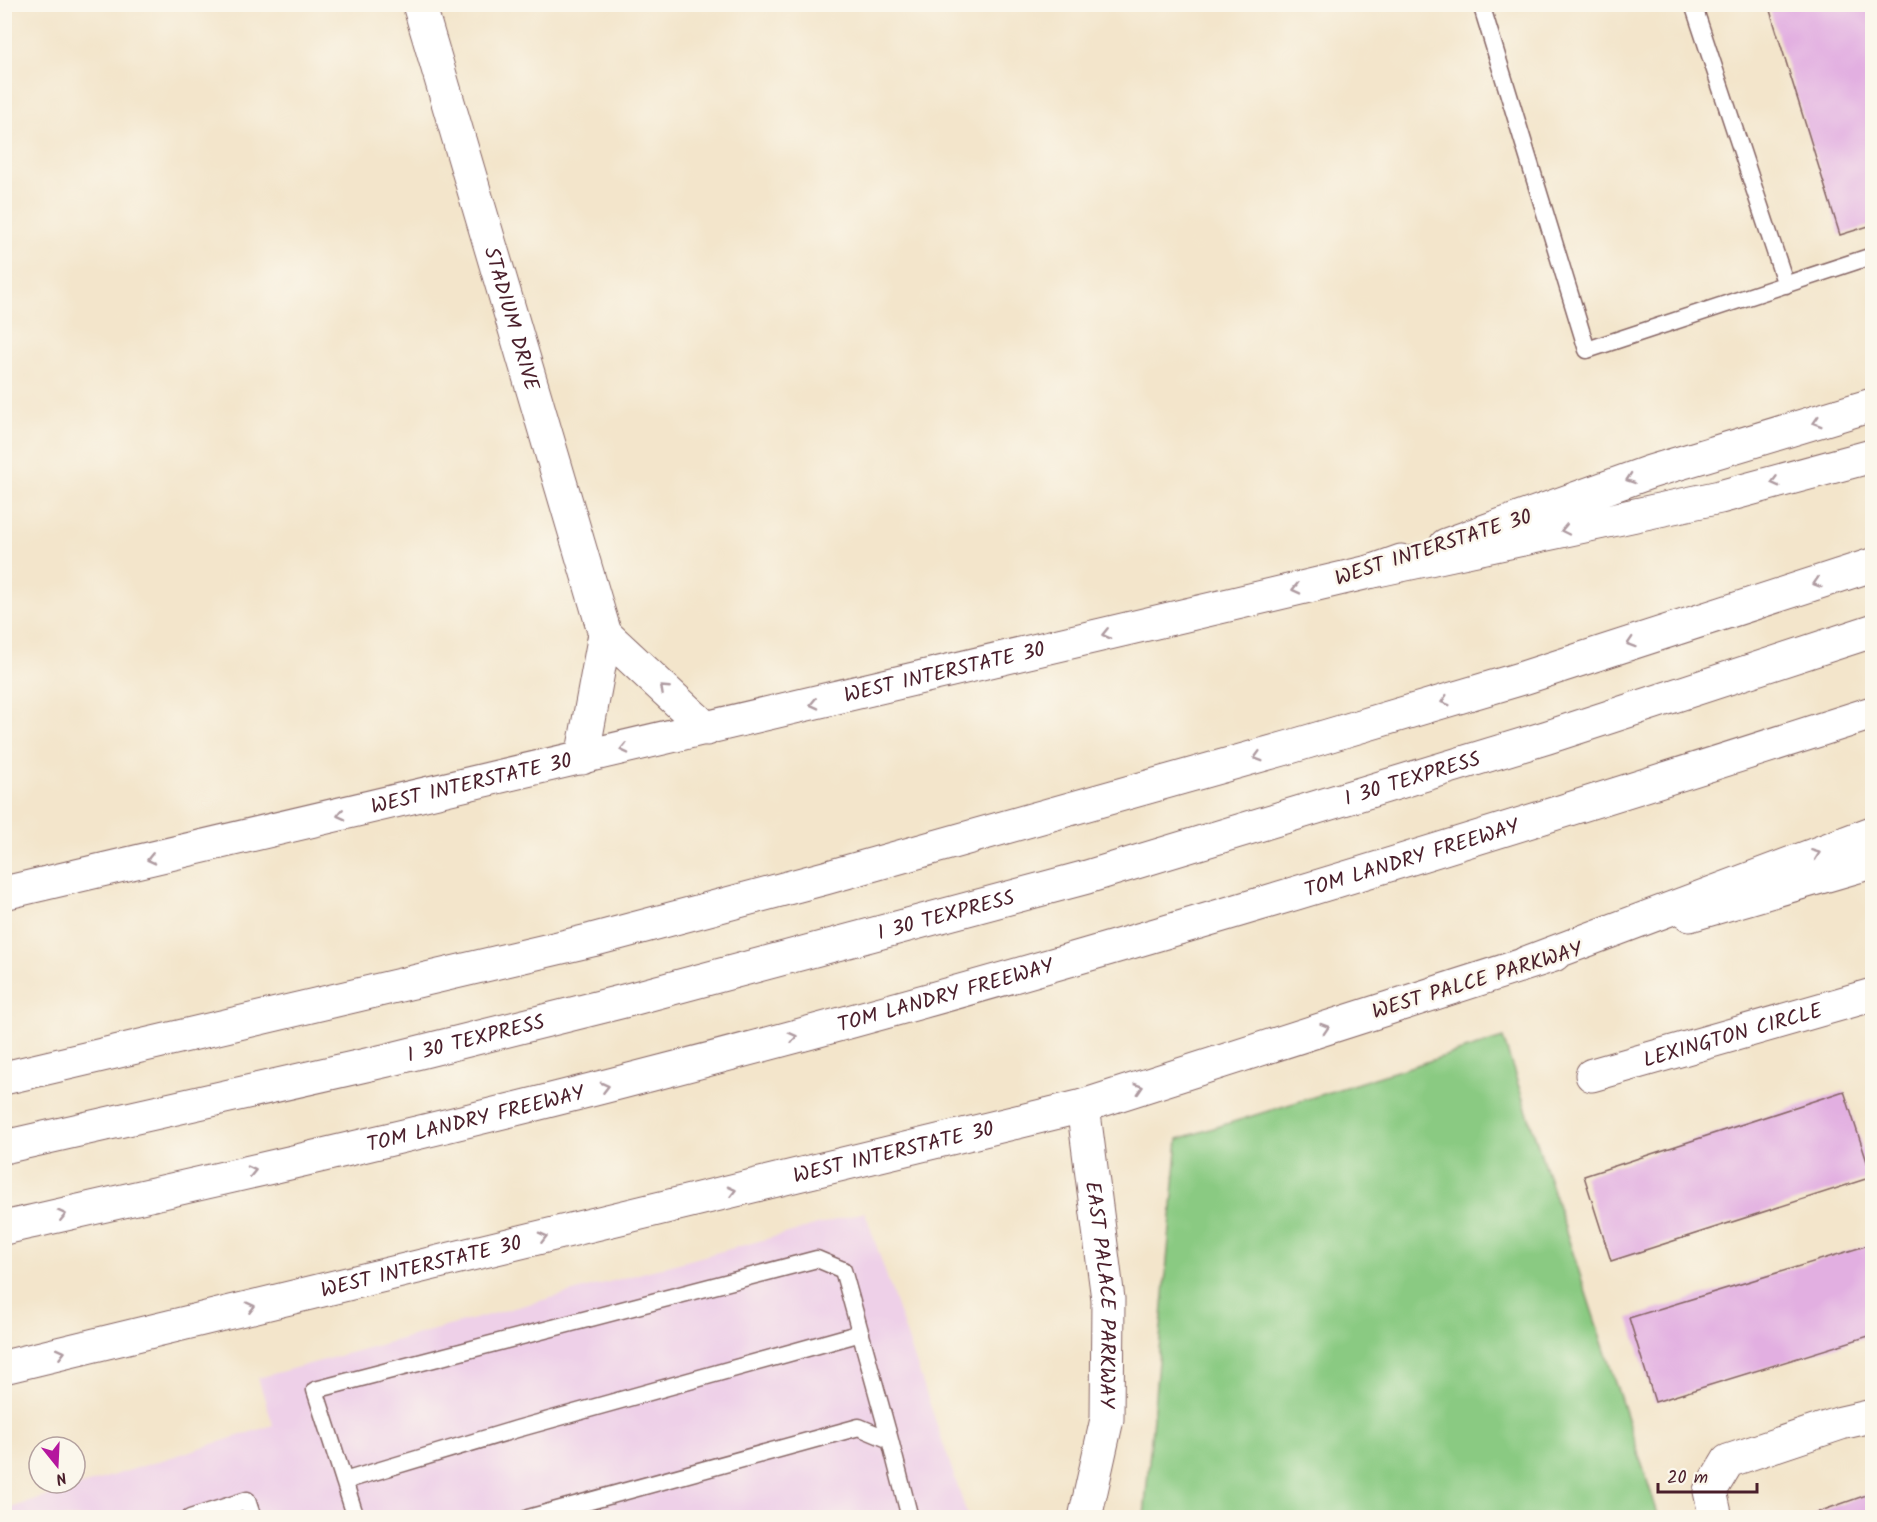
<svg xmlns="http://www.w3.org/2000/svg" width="1877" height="1522" viewBox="0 0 1877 1522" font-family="Kalam,sans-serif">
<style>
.built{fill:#eed0e8}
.green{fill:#8aca82;stroke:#6a7456;stroke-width:1.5}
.building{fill:#e2afe1}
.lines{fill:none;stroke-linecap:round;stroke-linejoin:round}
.lane-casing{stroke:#856463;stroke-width:19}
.street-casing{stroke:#856463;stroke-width:35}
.secondary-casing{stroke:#856463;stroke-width:35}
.highway-casing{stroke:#856463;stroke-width:35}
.lane{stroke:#fff;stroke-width:16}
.street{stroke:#fff;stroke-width:33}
.secondary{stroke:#fff;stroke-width:33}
.highway{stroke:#fff;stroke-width:33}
.oneway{stroke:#ae9aa0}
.labels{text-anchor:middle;stroke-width:5;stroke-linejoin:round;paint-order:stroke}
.street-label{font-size:21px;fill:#4a1f2b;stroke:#fbf7ec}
</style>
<rect width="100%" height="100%" fill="#fbf7ec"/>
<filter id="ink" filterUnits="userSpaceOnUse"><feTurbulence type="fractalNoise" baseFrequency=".0167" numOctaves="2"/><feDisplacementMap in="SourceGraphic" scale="12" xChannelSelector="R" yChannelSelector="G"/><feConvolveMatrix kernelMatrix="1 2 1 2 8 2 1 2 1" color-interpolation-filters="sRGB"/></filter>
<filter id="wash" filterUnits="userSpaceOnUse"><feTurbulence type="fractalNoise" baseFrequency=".008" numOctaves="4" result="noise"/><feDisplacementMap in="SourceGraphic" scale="24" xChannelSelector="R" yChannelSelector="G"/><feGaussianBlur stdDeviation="1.35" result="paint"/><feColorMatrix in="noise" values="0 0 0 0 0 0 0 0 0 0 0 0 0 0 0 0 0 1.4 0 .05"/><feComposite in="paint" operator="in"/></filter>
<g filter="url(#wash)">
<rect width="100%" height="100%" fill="#f3e5cb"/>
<path class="built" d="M865,1212l103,305 -963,1 -1,-8 269,-85 -15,-47z"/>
<path class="green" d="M1503,1038l156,479h-515l34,-378z"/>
<g id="blocks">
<path class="building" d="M1768,4h104v221l-32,10z
M1844,1091l28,86 -261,84 -27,-85z
M1872,1244v91l-217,67 -26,-84z
M1872,1493v25h-56l-1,-5z"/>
</g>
</g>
<g filter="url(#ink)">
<use href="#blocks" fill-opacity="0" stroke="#856463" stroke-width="1.5"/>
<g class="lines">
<g class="lane-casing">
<path id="lane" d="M1481,4l106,346 285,-94
M1693,4l93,281
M344,1481l173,-52 344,-96
M190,1518l57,-18 6,18
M356,1518l-41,-128 502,-131 26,11 47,170
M528,1518l331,-91 31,13 20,78"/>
</g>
<g class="street-casing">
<g id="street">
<path id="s1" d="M419,4l186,630"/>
<path d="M582,758l23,-124 102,95"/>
<path id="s2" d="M1592,1075l280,-80"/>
<path id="s3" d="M1083,1106l25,193 -1,120 -22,99"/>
<path d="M1716,1518l-6,-27 18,-30 113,-38 31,-7"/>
</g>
</g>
<g class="secondary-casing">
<g id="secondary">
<path d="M1446,545l204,-73 222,-67"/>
<path id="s4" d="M4,893l1369,-322 28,-10"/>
<path d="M1690,915l182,-53"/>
<path id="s5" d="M4,1367l1079,-261 471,-151"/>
</g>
</g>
<g class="highway-casing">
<g id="highway">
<path d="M1373,571l347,-74 152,-41"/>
<path d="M1526,963l346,-130"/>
<path d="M4,1078l588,-138 233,-62 465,-131 233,-69 349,-113"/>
<path id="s6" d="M4,1147l384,-87 236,-59 463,-124 461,-140 324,-106"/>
<path id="s7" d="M4,1228c216,-49 431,-97 645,-153 412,-106 818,-232 1223,-362"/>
</g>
</g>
<use href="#lane" class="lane"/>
<use href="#street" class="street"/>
<use href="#secondary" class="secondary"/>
<use href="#highway" class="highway"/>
</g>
<defs><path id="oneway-chevron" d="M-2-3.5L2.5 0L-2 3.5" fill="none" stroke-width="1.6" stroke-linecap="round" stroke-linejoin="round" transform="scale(1.5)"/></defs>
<g class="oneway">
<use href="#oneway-chevron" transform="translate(1817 422) rotate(163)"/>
<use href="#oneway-chevron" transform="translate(1630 479) rotate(161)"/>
<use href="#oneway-chevron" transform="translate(1775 482) rotate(165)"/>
<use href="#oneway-chevron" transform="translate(1565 530) rotate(168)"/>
<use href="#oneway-chevron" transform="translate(1817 583) rotate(162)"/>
<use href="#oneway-chevron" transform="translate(1296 589) rotate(167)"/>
<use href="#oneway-chevron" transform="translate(1106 634) rotate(167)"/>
<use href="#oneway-chevron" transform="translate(1631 643) rotate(162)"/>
<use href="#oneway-chevron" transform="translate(664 689) rotate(-137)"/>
<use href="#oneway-chevron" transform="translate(1445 701) rotate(163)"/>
<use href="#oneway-chevron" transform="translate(814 704) rotate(167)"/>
<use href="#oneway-chevron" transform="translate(624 749) rotate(167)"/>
<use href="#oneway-chevron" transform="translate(1258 757) rotate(164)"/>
<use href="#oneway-chevron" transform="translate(341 815) rotate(167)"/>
<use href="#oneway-chevron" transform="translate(1816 854) rotate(-21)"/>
<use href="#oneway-chevron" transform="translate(151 859) rotate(167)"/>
<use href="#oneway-chevron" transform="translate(1325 1028) rotate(-18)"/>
<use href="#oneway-chevron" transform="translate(793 1037) rotate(-15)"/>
<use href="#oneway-chevron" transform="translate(605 1087) rotate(-14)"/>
<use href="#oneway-chevron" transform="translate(1139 1088) rotate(-18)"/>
<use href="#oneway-chevron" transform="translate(252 1171) rotate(-13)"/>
<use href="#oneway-chevron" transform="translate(732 1191) rotate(-14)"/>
<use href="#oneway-chevron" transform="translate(62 1215) rotate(-13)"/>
<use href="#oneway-chevron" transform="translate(543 1237) rotate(-14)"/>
<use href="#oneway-chevron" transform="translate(251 1307) rotate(-14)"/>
<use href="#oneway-chevron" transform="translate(61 1353) rotate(-14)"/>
</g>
</g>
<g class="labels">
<g class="street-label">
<text dy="7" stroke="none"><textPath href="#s1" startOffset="328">STADIUM DRIVE</textPath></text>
<text transform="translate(1433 547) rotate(-18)" y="7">WEST INTERSTATE 30</text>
<text dy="7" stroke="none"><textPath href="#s4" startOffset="966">WEST INTERSTATE 30</textPath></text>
<text dy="7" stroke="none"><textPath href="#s6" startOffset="1456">I 30 TEXPRESS</textPath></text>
<text dy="7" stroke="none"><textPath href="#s4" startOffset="480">WEST INTERSTATE 30</textPath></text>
<text dy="7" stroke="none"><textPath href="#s7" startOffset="1456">TOM LANDRY FREEWAY</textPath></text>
<text dy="7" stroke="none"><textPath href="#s6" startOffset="970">I 30 TEXPRESS</textPath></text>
<text transform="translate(1477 980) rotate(-17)" y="7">WEST PALCE PARKWAY</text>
<text dy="7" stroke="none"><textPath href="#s7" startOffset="970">TOM LANDRY FREEWAY</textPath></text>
<text dy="7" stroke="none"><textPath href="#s2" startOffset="146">LEXINGTON CIRCLE</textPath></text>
<text dy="7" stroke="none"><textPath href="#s6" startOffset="484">I 30 TEXPRESS</textPath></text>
<text dy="7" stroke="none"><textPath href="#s7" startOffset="484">TOM LANDRY FREEWAY</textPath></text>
<text dy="7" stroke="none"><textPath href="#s5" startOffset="915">WEST INTERSTATE 30</textPath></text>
<text dy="7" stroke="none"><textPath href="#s5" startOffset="429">WEST INTERSTATE 30</textPath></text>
<text dy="7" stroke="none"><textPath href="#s3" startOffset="190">EAST PALACE PARKWAY</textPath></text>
</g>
</g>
<rect width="1877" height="1522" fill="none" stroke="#fbf7ec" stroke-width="24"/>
<g transform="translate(57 1465) rotate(162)"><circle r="28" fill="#fbf7ec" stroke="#b4a19f" stroke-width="1.5"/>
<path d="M0-4.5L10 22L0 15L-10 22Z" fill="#b5179e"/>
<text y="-9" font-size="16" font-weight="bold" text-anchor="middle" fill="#4a1f2b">N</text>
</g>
<path d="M1658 1483v9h99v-9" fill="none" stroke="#4a1f2b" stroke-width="3"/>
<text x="1667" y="1483" font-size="18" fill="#4a1f2b" stroke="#fbf7ec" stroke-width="4.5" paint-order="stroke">20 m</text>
</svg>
